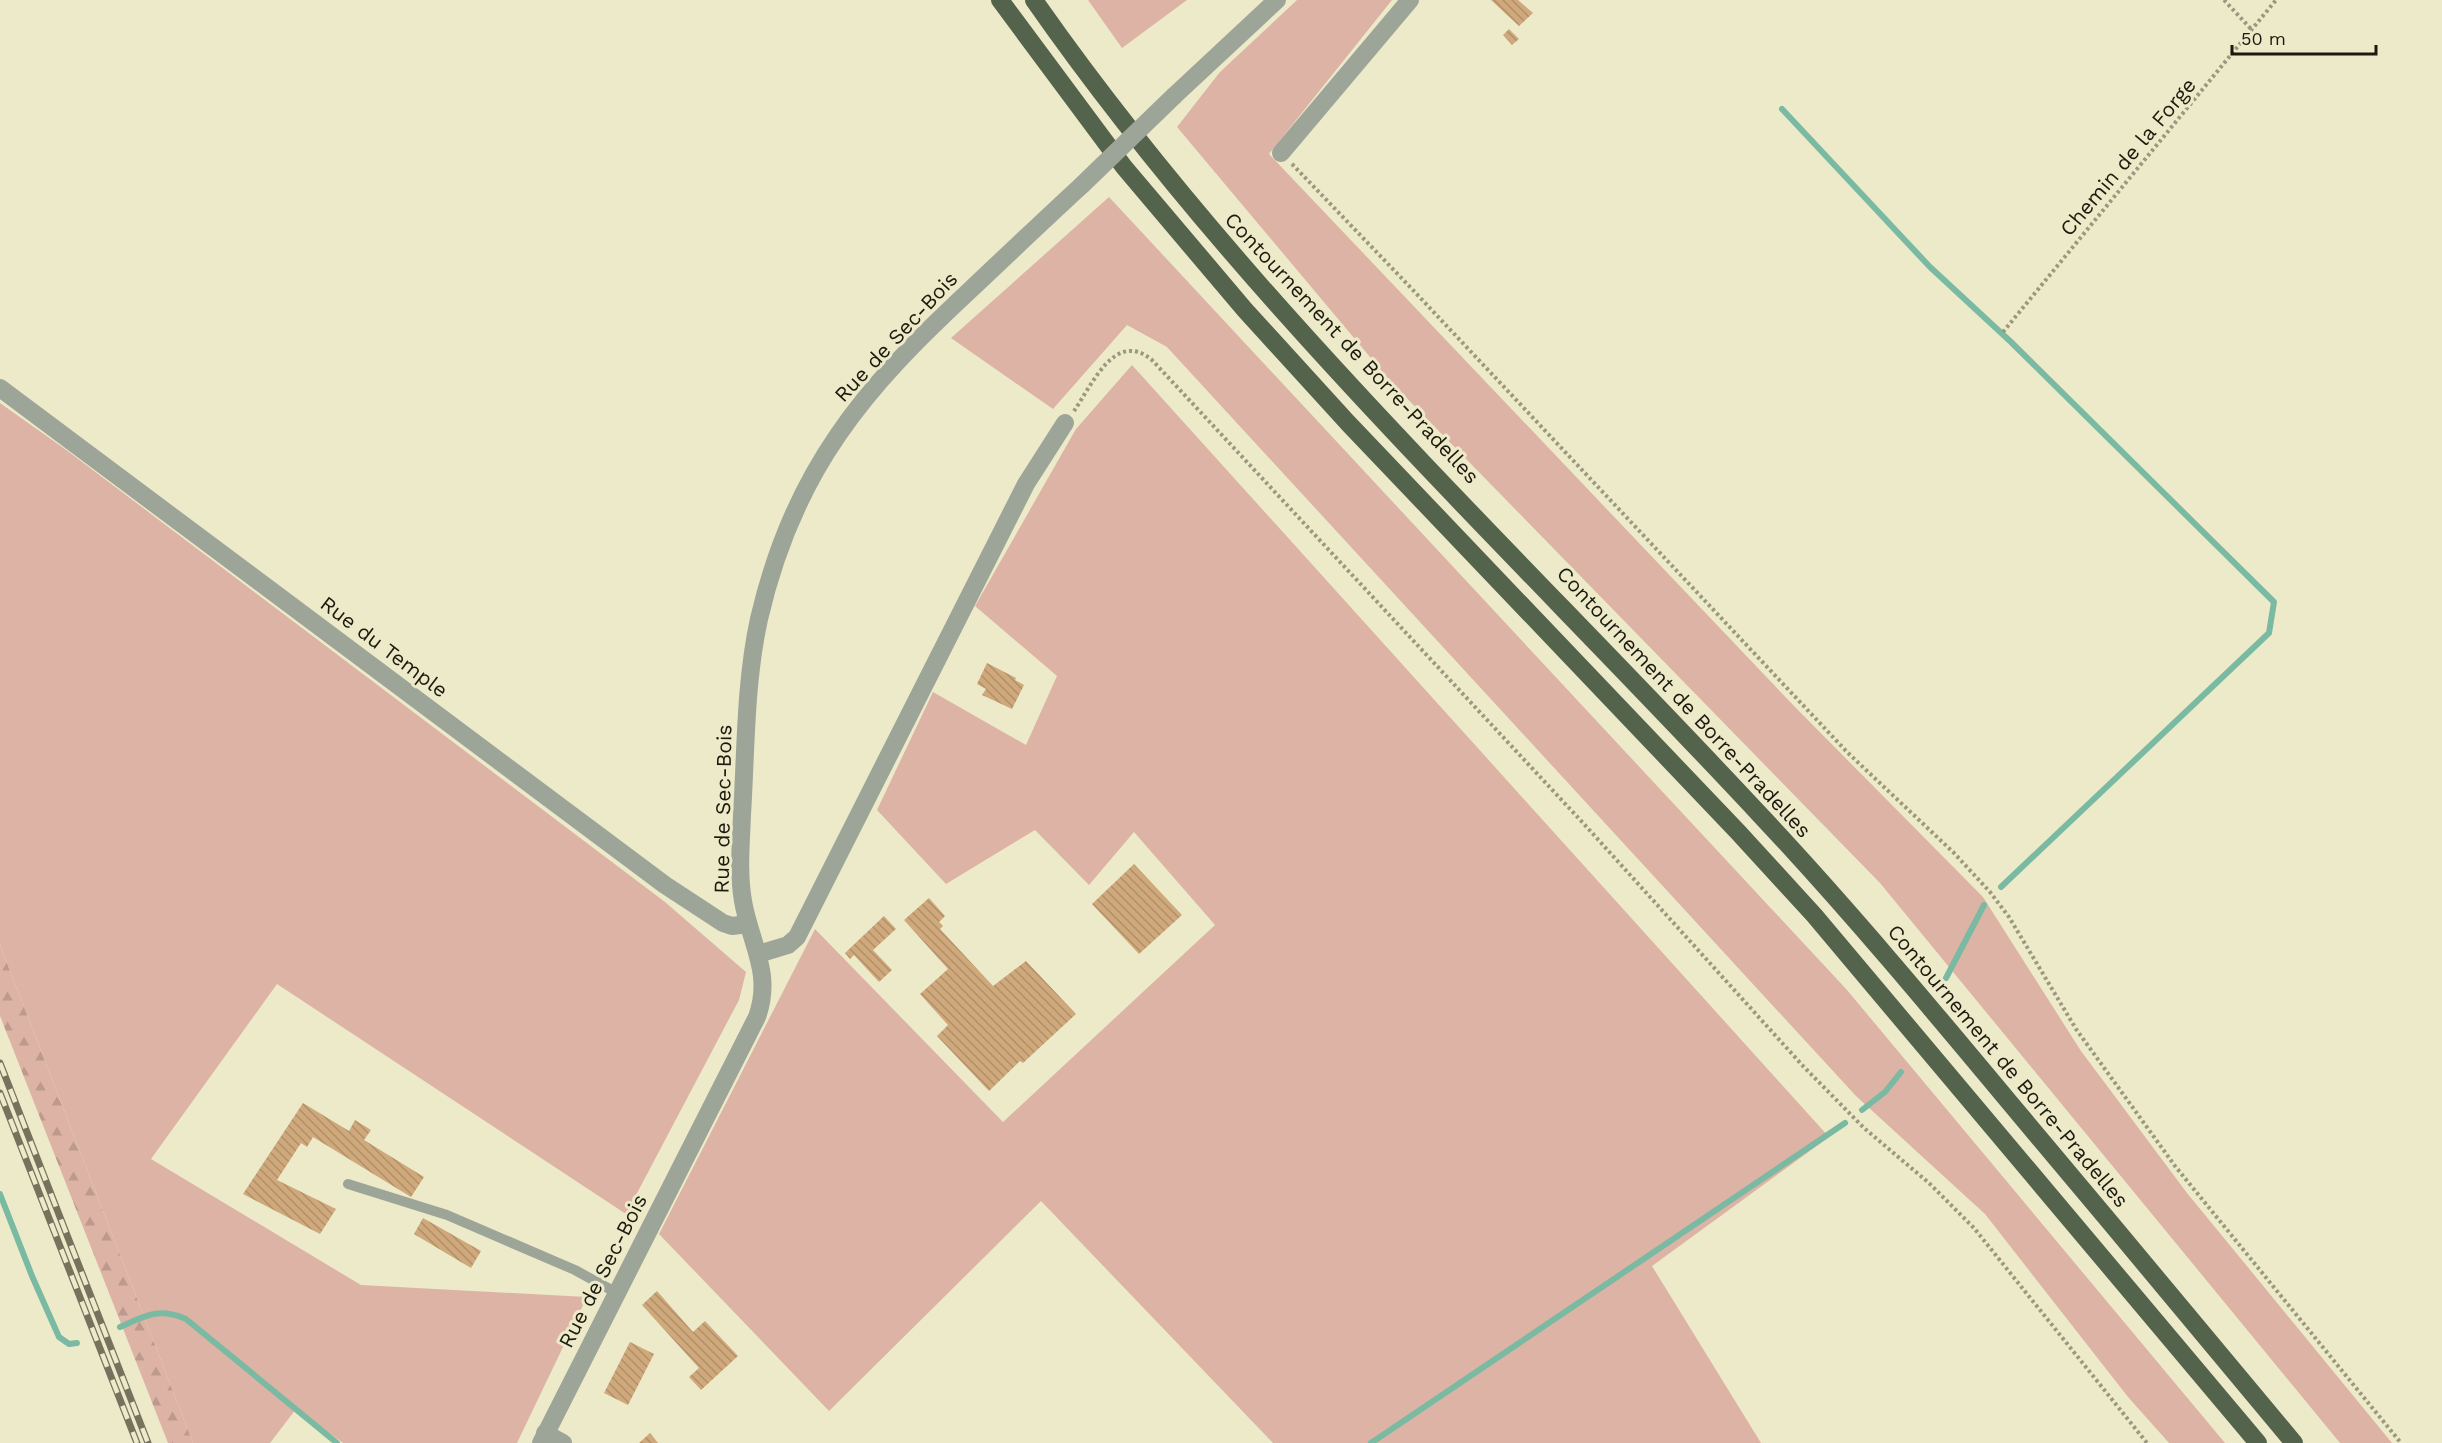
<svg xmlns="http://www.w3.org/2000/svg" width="2442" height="1443" viewBox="0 0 2442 1443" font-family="'Work Sans',sans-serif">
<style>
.grass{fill:#ddb3a6}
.forest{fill:url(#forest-firs)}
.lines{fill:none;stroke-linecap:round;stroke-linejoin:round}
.stream{stroke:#7abaa2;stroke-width:6}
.building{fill:url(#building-back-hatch)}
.path{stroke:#9a987f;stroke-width:4;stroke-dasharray:3 3;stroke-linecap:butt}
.service{stroke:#9da599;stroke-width:10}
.minor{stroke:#9da599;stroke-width:18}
.trunk{stroke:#54634c;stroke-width:18}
.rail-casing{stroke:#75735e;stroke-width:7}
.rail{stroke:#edeac9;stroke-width:4.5;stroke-dasharray:14;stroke-linecap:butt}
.minor-bridge{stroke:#9da599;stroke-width:18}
.labels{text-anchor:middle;stroke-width:6;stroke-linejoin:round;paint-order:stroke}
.street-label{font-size:21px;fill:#1b1a0e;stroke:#edeac9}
</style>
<defs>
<pattern id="forest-firs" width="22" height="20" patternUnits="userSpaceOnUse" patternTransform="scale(1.5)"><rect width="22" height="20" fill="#ddb3a6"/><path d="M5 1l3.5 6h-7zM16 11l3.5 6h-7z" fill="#bd998e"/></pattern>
<pattern id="building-back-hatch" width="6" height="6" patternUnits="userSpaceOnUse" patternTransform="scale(1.5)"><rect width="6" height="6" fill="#cfa87b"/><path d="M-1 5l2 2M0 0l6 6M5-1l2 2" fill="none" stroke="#b19069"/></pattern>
</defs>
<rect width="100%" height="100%" fill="#edeac9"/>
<path class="grass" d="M1088,0h99l-65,48z
M1297,0h95l-123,154 525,552 189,191 98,154 106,142 205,250h-52l-460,-560 -489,-501 -214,-255 43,-55z
M1109,197l738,793 378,453h-56l-41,-46 -143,-183 -129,-118 -689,-749 -40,-22 -74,84 -102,-71z
M1132,365l697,772 -177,129 109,177h-488l-232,-242 -212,210 -170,-177 156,-305 188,193 212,-197 -81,-93 -45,53 -54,-55 -89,54 -69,-74 56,-118 93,53 31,-69 -82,-70 101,-177z
M0,403l65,46 600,453 81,70 -7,28 -113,214 -349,-230 -126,175 210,126 226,12 -70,146h-174l-47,-34 -26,34h-77l-193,-498z"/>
<path class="forest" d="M0,945l193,498h-25l-168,-427z"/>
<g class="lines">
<path class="stream" d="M1782,109l148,158 81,75 263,260 -5,31 -268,254
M1946,978l38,-73
M1862,1110l23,-18 16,-20
M0,1194l32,82 27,61 10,7 8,-1
M120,1327c25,-11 38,-20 66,-8l151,124
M1371,1443l474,-320"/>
</g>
<path class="building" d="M1491,0h27l15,13 -14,13z
M1509,29l10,10 -7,6 -9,-10z
M987,663l29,15 -1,2 9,5 -12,24 -30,-14 4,-6 -9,-5z
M1134,864l48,51 -43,39 -47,-50z
M929,898l16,18 -6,6 4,4 -3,3 53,57 33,-25 50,53 -53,49 -3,-2 -31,30 -52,-55 11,-11 -28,-31 28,-25 -44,-49z
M884,916l12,13 -23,21 19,20 -13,12 -25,-27 -4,4 -5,-6z
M303,1103l46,28 6,-11 16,10 -7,10 60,37 -13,20 -98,-60 -6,10 -6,-4 -24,37 59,29 -16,25 -77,-40z
M423,1218l58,33 -10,17 -57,-34z
M657,1291l36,41 12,-11 33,35 -37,34 -12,-13 10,-9 -57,-63z
M630,1342l24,12 -26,51 -24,-12z
M650,1433l8,10h-19z"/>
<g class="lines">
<path class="path" d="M2224,0l28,30
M1292,164l120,125 435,463 107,101 36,39 19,25 67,112 99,137 226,277
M2003,332l273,-332
M1074,411c18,-26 41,-82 78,-51l432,464 219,242 61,62 65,55 45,45 173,215"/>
<path class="service" d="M348,1184l99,31 128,55 42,23"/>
<path class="minor" d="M1174,96l103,-96
M1281,153l129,-153
M0,388l665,497 58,38 9,3 16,-2
M758,954l30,-9 9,-8 229,-453 39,-61
M545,1433l18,10
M541,1443l216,-426c16,-44 -7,-74 -14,-116 -5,-29 -2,-58 -1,-86 4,-65 3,-132 17,-196 15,-65 41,-129 79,-184 36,-53 82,-98 129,-142 38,-36 76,-72 115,-108"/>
<path class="trunk" d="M1000,0l124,167 121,143 103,113 390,409 76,83 444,528
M1034,0c210,301 481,551 730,819 86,92 166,188 246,284 95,113 190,227 284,340"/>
<g class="rail-casing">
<path id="rail" d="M0,1063l148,380
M0,1093l137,350"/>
</g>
<use href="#rail" class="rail"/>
<path class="minor-bridge" d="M1082,185l92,-89"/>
</g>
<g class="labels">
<g class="street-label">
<text transform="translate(2128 157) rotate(-50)" y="7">Chemin de la Forge</text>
<text transform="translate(896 337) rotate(-47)" y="7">Rue de Sec-Bois</text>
<text transform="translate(1352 348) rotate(47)" y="7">Contournement de Borre-Pradelles</text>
<text transform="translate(384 647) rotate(37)" y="7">Rue du Temple</text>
<text transform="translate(1684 702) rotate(47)" y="7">Contournement de Borre-Pradelles</text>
<text transform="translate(723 809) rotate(-89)" y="7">Rue de Sec-Bois</text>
<text transform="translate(2008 1066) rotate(50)" y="7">Contournement de Borre-Pradelles</text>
<text transform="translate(603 1271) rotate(-63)" y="7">Rue de Sec-Bois</text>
</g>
</g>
<path d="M2232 45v9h144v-9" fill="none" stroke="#1b1a0e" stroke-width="3"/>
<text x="2241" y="45" font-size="18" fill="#1b1a0e" stroke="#edeac9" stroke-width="4.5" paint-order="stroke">50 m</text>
</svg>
